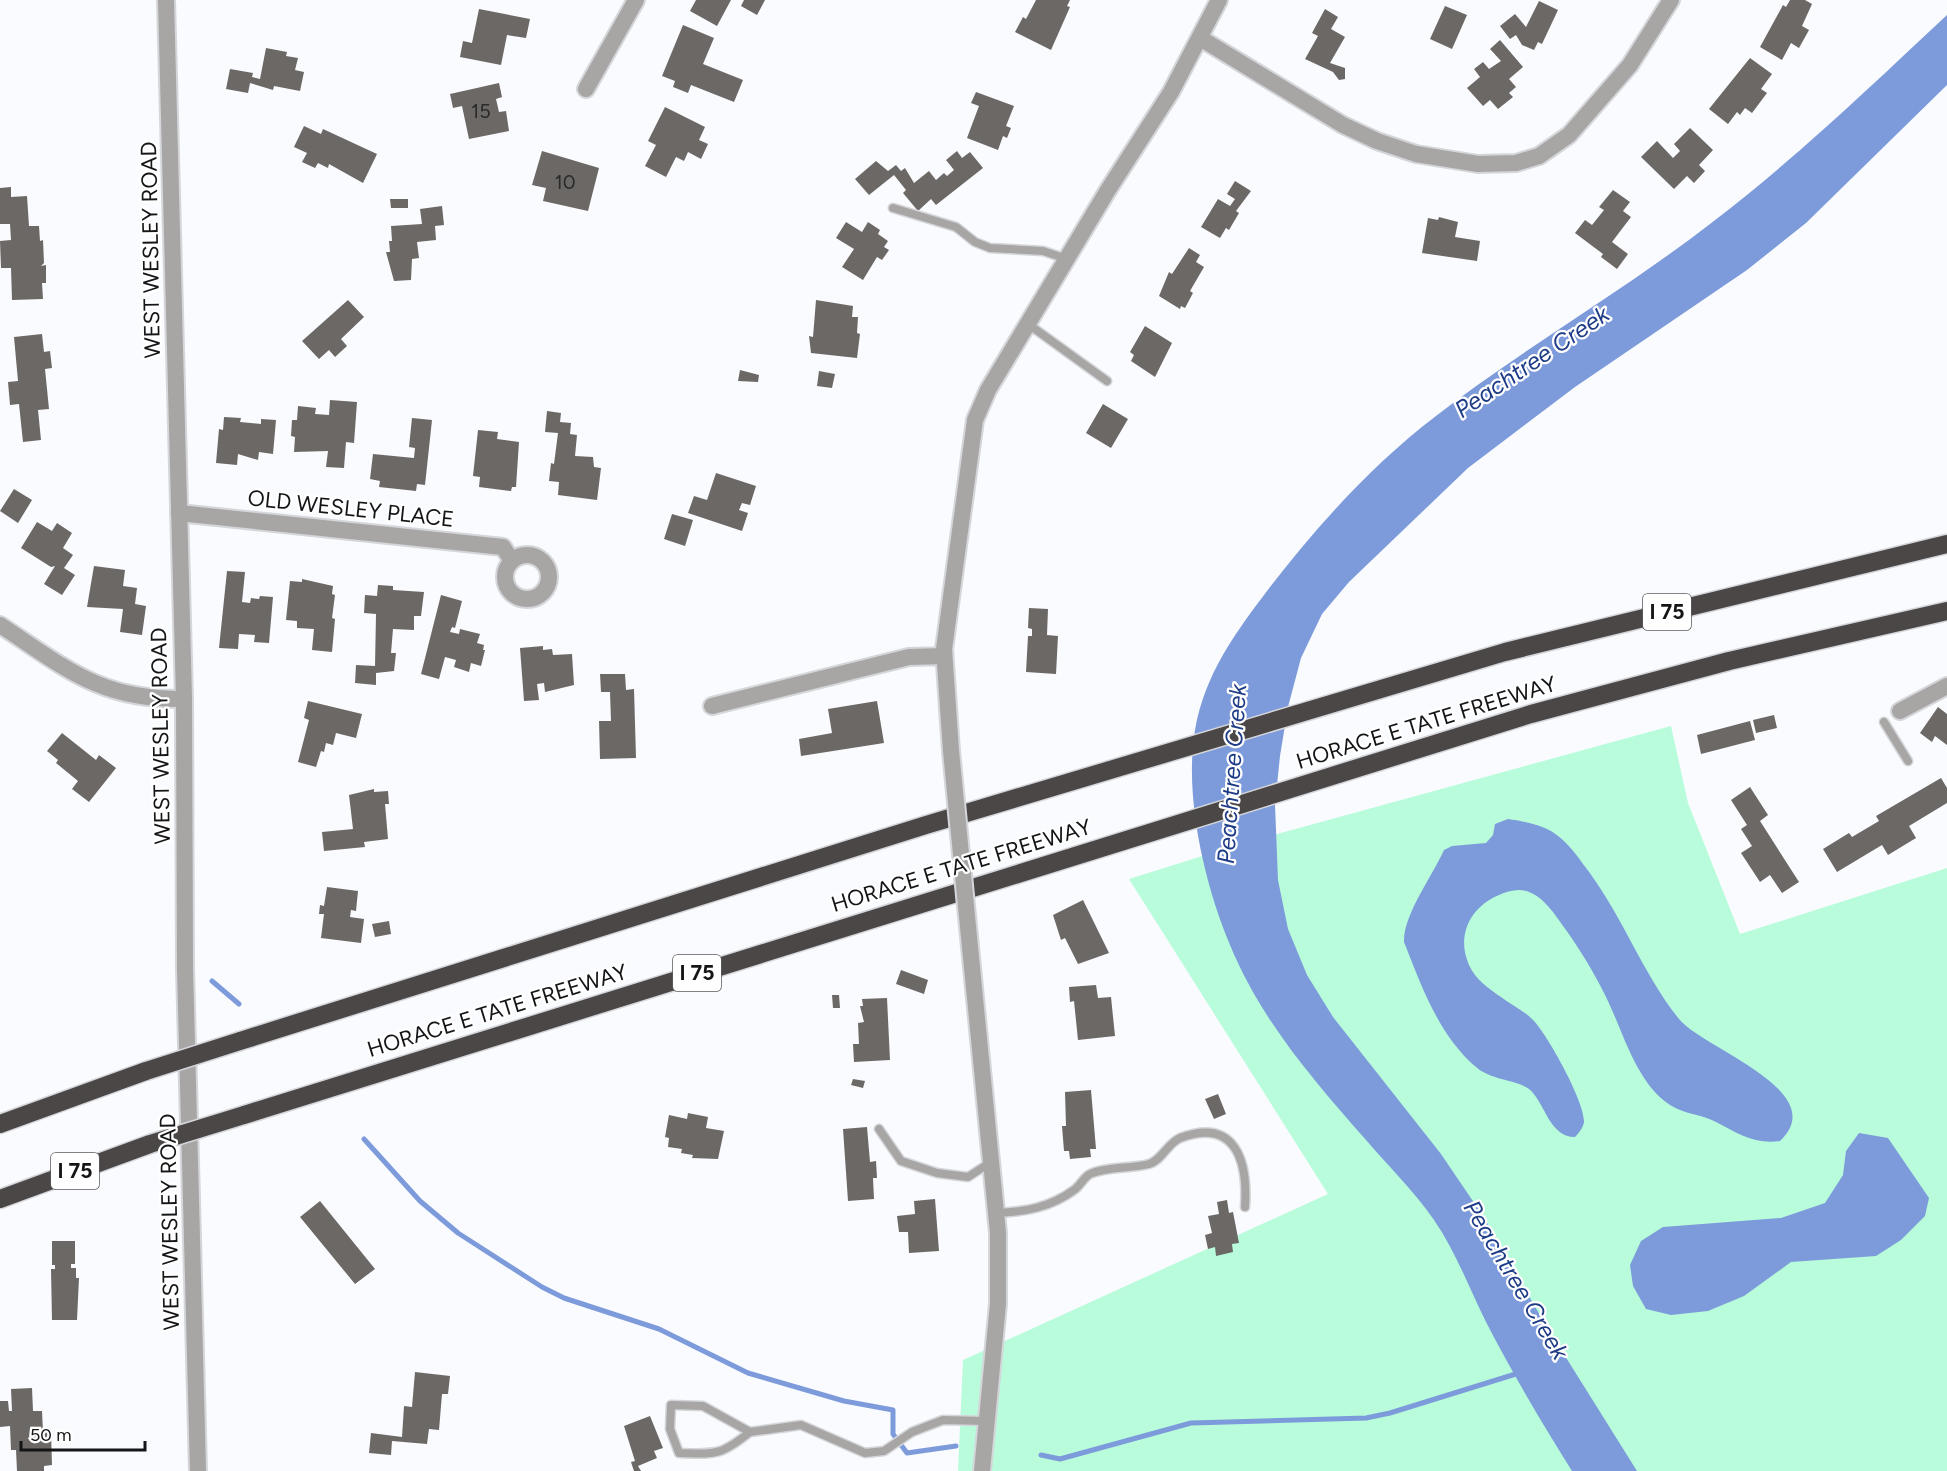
<svg xmlns="http://www.w3.org/2000/svg" width="1947" height="1471" viewBox="0 0 1947 1471" font-family="Figtree,sans-serif">
<style>
.green{fill:#b8fcdb}
.water{fill:#7d9bdb}
.lines{fill:none;stroke-linecap:round;stroke-linejoin:round}
.stream{stroke:#7d9bdb;stroke-width:5}
.building{fill:#6c6865}
.service-casing{stroke:#d4d6da;stroke-width:11}
.minor-casing{stroke:#d4d6da;stroke-width:20}
.tertiary-casing{stroke:#d4d6da;stroke-width:20}
.motorway-casing{stroke:#d4d6da;stroke-width:21}
.service{stroke:#a8a5a5;stroke-width:8}
.minor{stroke:#a8a5a5;stroke-width:16}
.tertiary{stroke:#a8a5a5;stroke-width:16}
.motorway{stroke:#4c4747;stroke-width:18}
.minor-bridge-casing{stroke:#d4d6da;stroke-width:20;stroke-linecap:butt}
.motorway-bridge-casing{stroke:#d4d6da;stroke-width:21;stroke-linecap:butt}
.minor-bridge{stroke:#a8a5a5;stroke-width:16}
.motorway-bridge{stroke:#4c4747;stroke-width:18}
.labels{text-anchor:middle;stroke-width:4.5;stroke-linejoin:round;paint-order:stroke}
.number-label{font-size:20px;fill:#2a2a2a}
.shield{fill:#fff;stroke:#5a5b5d;stroke-width:1.5}
.shield-label{font-size:21px;font-weight:bold;fill:#141517}
.street-label{font-size:22px;fill:#141517;stroke:#fff}
.water-label{font-size:24px;font-style:italic;fill:#1f3c87;stroke:#fff}
</style>
<rect width="100%" height="100%" fill="#f9fbff"/>
<path class="green" d="M1671,726l17,77 52,131 207,-66v603h-989l5,-111 365,-166 -199,-315 115,-36z"/>
<path class="water" d="M1947,15v70l-141,138 -59,47 -172,117 -107,81 -119,114 -27,32 -21,44 -13,49 -8,49 -5,49 3,75 10,49 19,46 26,42 108,137 42,62 62,108 92,147h-65c-31,-49 -59,-97 -86,-149 -17,-34 -30,-70 -52,-102 -20,-29 -45,-53 -68,-80 -53,-60 -105,-120 -136,-195 -26,-62 -46,-149 -35,-215 10,-57 41,-98 75,-143 48,-62 103,-123 166,-171 88,-68 186,-124 274,-192 84,-64 160,-137 237,-209z
M1508,819c14,2 31,5 43,12 13,8 24,21 32,33 38,48 59,109 96,155 23,29 154,72 101,122 -25,4 -43,-8 -64,-19 -14,-8 -30,-7 -46,-17 -34,-22 -47,-74 -64,-108 -15,-31 -33,-58 -53,-85 -7,-8 -13,-16 -24,-20 -10,-4 -21,-1 -30,3 -29,12 -43,41 -30,70 6,14 20,24 32,32 10,8 24,14 33,24 14,15 51,81 50,101 -1,6 -5,11 -9,15 -24,0 -29,-29 -42,-44 -11,-14 -40,-11 -57,-26 -37,-31 -55,-82 -72,-125 -1,-27 29,-67 40,-92l8,-4 34,-3 7,-8 2,-11z
M1859,1133l29,5 41,60 -4,18 -24,24 -25,16 -85,6 -47,34 -36,15 -37,4 -25,-6 -13,-23 -3,-21 11,-24 22,-14 118,-9 44,-15 18,-28 3,-24z"/>
<g class="lines">
<path class="stream" d="M212,981l27,23
M364,1139l56,62 38,32 84,54 22,11 95,31 89,44 96,28 49,9v24l14,19 49,-7
M1041,1455l19,4 131,-36 175,-5 24,-5 129,-40"/>
</g>
<path class="building" d="M696,0h35l-14,26 -27,-15z
M744,0h21l-8,15 -16,-9z
M1036,0h34l-3,6 3,1 -19,43 -36,-18 8,-15 3,2z
M1790,0h15l7,4 -10,22 7,4 -10,18 -8,-5 -9,17 -22,-13 23,-42 3,2z
M1539,1l19,9 -16,34 -4,-2 -4,8 -12,-5 -6,-10 -6,4 -10,-13 15,-12 11,13z
M1445,6l22,9 -15,34 -22,-10z
M479,9l51,10 -4,19 -19,-3 -6,30 -41,-8 3,-16 9,2z
M1325,9l13,8 -7,12 14,8 -15,26 15,5v11l-6,1 -6,-8 -28,-13 13,-23 -6,-3z
M683,25l31,13 -11,26 40,16 -9,22 -43,-17 -3,8 -15,-6 2,-6 -13,-5z
M1500,40l23,27 -14,12 7,8 -7,6 4,4 -15,12 -8,-9 -7,6 -16,-18 13,-11 -6,-8 9,-7 6,7 12,-8 -11,-12z
M266,48l21,4 -1,4 12,2 -3,12 9,2 -4,19 -26,-5 -1,4 -23,-7 -2,10 -22,-4 4,-20 23,4 -1,4 8,2z
M1750,58l22,16 -11,15 6,4 -15,20 -7,-5 -5,7 -3,-3 -9,12 -19,-15z
M499,83l3,14 -6,2 3,13 7,-1 3,20 -40,8 -7,-33 -9,2 -3,-14z
M976,92l38,14 -8,20 5,2 -4,10 -4,-2 -5,14 -31,-12 12,-32 -8,-3z
M665,107l40,20 -6,13 9,4 -7,15 -13,-7 -4,9 -8,-4 -10,20 -21,-11 11,-21 -8,-4z
M304,126l17,8 2,-5 54,25 -14,29 -34,-19 -1,4 -10,-5 -3,5 -13,-6 5,-9 -13,-6z
M1690,128l23,22 -14,15 6,6 -11,12 -7,-7 -13,13 -33,-32 16,-16 16,17 7,-7 -6,-7z
M542,151l57,17 -11,43 -45,-10 3,-13 -14,-3z
M957,151l5,7 8,-6 13,16 -47,37 -5,-6 -13,12 -15,-18 3,-3 -12,-15 -25,20 -14,-16 21,-18 12,10 8,-6 5,6 4,-3 9,15 15,-12 7,9 8,-7 3,3 7,-6 -8,-10z
M1235,181l16,10 -15,20 3,2 -10,17 -3,-2 -6,10 -19,-11 17,-28 12,7 5,-7 -8,-5z
M11,187v10l16,-1 2,30h10l1,15 3,-1 1,23 -3,3 5,-1v18h-4l1,16 -31,1 -1,-32h-10l-1,-27 11,-1 -1,-16h-10v-36z
M1613,190l17,12 -7,9 8,6 -19,25 16,12 -11,15 -16,-12 2,-3 -28,-21 10,-13 7,5 12,-15 -5,-3z
M390,199h18v9h-17z
M442,206l2,19 -9,1 1,14 -19,2 2,16 -7,1 -1,21 -17,1 -8,-29h4l-1,-11h3l-1,-15 31,-2 -2,-15z
M1439,217l19,5 -3,15 25,4 -3,20 -55,-8 6,-35 10,2z
M846,222l16,10 6,-10 12,8 -2,4 10,7 -4,6 5,3 -7,10 -5,-3 -14,23 -21,-13 12,-18 -18,-11z
M1189,248l11,7 -4,7 8,5 -14,24 3,2 -8,15 -4,-2 -1,3 -21,-13 10,-24 3,2z
M348,300l16,17 -23,22 6,7 -12,11 -6,-7 -10,9 -17,-18z
M816,300l37,6 -1,11h6l-1,16 3,1 -3,24 -46,-5 -2,-17 4,1z
M1145,326l27,17 -17,34 -24,-16 3,-6 -4,-3z
M42,334l2,18 6,-1 2,17 -7,1 4,40 -11,1 3,30 -18,2 -4,-38 -9,1 -2,-23 10,-1 -4,-44z
M740,370l19,5 -1,7 -20,-1z
M819,371l16,3 -3,14 -15,-2z
M330,400l27,2 -3,41 -8,-1 -2,26 -18,-1 2,-16 -34,1 1,-15 -4,-1 1,-16h5l1,-14 18,2 -1,6 14,1z
M1103,404l25,15 -17,29 -25,-15z
M547,411l14,2 -1,9 11,1 -1,11 7,1 -2,21 18,1 1,10 7,1 -4,32 -39,-5 1,-13 -10,-1 2,-18 3,1 4,-31 -13,-1z
M224,417l17,1 -1,4 21,2v-5l15,1 -3,34 -14,-2 -1,8 -20,-6 -1,11 -21,-2 3,-34 4,1z
M412,418l20,2 -7,65 -8,-1 -1,7 -37,-4 1,-6 -10,-2 3,-25 41,4 1,-10 -6,-1z
M478,430l20,2 -1,7 22,3 -3,45h-4l-1,4 -32,-4 1,-10 -7,-1z
M716,473l40,13 -6,19 -8,-2 -3,7 9,3 -6,18 -54,-18 6,-17 13,4z
M14,489l18,11 -14,23 -18,-12z
M672,514l21,6 -8,26 -21,-7z
M37,522l15,9 5,-8 15,10 -9,15 10,7 -9,13 11,7 -13,20 -18,-11 11,-18 -4,1 -30,-19z
M94,566l31,4 -2,16 14,2 -2,16 11,2 -4,29 -22,-3 3,-23 -36,-2z
M227,571l18,1 -3,30 8,1 1,-5 8,1 1,-3 13,1 -4,46 -15,-1 1,-7 -16,-1 -1,15 -19,-1z
M302,579l31,7 -1,8 3,1 -3,23 3,1 -3,33 -20,-2 2,-21 -17,-1v-7l-11,-1 4,-39 12,1z
M378,585l15,1v4l31,2 -3,24h-7v14l-21,-1 -2,24h5l-2,18 -18,2v12l-21,-2 1,-18 19,1 1,-52 -12,-1 1,-18 12,1z
M441,595l21,6 -7,27 -3,-1 -2,5 9,2 1,-5 20,5 -3,9 7,2 -1,5h2l-4,16 -10,-3 -2,9 -15,-5 2,-7 -11,-3 -6,22 -18,-5z
M1029,608l19,1 -1,26 11,1 -2,38 -30,-2 2,-36h4v-7l-4,-1z
M543,646v4l9,-1 1,6 19,-1 2,31 -29,7 -1,-9 -7,1 2,16 -15,1 -4,-53z
M600,674h25l1,16 8,-1 2,69 -36,1 -1,-38h12l-1,-29h-9z
M308,701l54,13 -6,24 -20,-5 -3,12 -7,-2 -2,9 -3,-1 -5,16 -18,-5 11,-42 -5,-2z
M877,701l7,42 -83,13 -2,-17 33,-6 -4,-24z
M1938,707l9,7v31l-12,-9 -3,6 -12,-9z
M1774,715l3,13 -21,5 -3,-13z
M1750,721l5,19 -54,14 -4,-19z
M62,733l34,27 3,-5 17,13 -27,34 -17,-13 6,-8 -22,-18 2,-3 -11,-9z
M1941,778l6,10v15l-38,23 7,12 -28,17 -6,-10 -45,27 -14,-23 26,-16 3,4 27,-16 -3,-5z
M1750,787l18,28 -8,6 39,61 -17,11 -12,-18 -10,7 -19,-29 11,-7 -11,-17 6,-4 -16,-25z
M374,789v3l14,-1 1,13h-4l3,35 -24,3 1,5 -41,4 -2,-19 31,-3 -4,-34z
M327,887l31,4 -2,20 -5,-1 -1,7 14,2 -3,24 -40,-5 3,-24h-5l1,-9 4,1z
M1083,900l26,53 -31,11 -13,-26 -4,2 -8,-25z
M389,921l2,13 -16,3 -3,-13z
M901,970l27,10 -4,14 -28,-10z
M1096,985l2,13 13,-1 4,39 -37,4 -4,-39 -4,1 -1,-15z
M832,995h7l1,13h-7z
M887,998l3,62 -36,2 -1,-18h6l-1,-21 6,-1 -4,-16h3l-1,-7z
M853,1079l12,2 -2,7 -12,-3z
M1091,1090l5,59h-6l1,8 -21,2 -1,-8h-5l-2,-25h4l-1,-34z
M1218,1094l8,20 -12,5 -9,-20z
M688,1113l20,4 -2,11 18,3 -6,28 -26,-1 1,-3 -12,-2 1,-4 -14,-2 1,-9 -4,-1 4,-22 18,4z
M867,1127l3,35 6,-1 1,17h-4l1,21 -26,2 -5,-72z
M935,1199l4,52 -30,2 -1,-21h-9l-2,-16 18,-2 -1,-13z
M1227,1200l2,13 4,-1 6,31 -7,1 1,8 -17,4 -1,-9 -7,2 -3,-14 7,-2 -4,-17 11,-2 -2,-12z
M320,1201l55,68 -20,15 -55,-67z
M52,1241h23v23h-4v4h5v10h3l-2,42h-25l-1,-51h4v-4h-3z
M415,1372l35,4 -2,18h-6l-3,36 -10,-1 -2,15 -35,-3 -1,14 -22,-2 2,-20 31,4 2,-31 8,1z
M32,1388l1,23h9l1,21h8l1,33 -8,1v5h-27l-1,-21h-5l-1,-24 -10,1v-26h8l1,10h3l-1,-22z
M650,1416l13,32 -9,3 3,7 -19,8 3,5h-7l-3,-9 4,-1 -11,-35z"/>
<g class="lines">
<g class="service-casing">
<path id="service" d="M893,208l63,19 19,15 15,6 53,3 24,8
M1028,324l79,57
M1884,722l24,39
M879,1129l22,32 36,12 31,4 23,-15
M997,1213c28,-1 54,-6 77,-23 6,-4 10,-13 16,-16 17,-8 41,-5 59,-10 12,-3 19,-21 31,-26 56,-21 68,24 65,69
M750,1432c-30,24 -34,22 -71,21l-9,-24 1,-24 32,1 47,26 51,-7 64,28 19,-2 28,-19 31,-12 43,1"/>
</g>
<g class="minor-casing">
<path id="minor" d="M1200,38l143,87 34,16 39,13 62,10 38,-1 23,-7 30,-21 61,-70 41,-65
M586,89l50,-89
M179,513l324,34 9,14
M505 577a22 22 0 1 1 44 0a22 22 0 1 1-44 0Z
M0,625c67,44 100,75 184,74
M712,706l197,-49 35,-1
M1900,711l47,-25
M951,751l-7,-102 31,-229 13,-30 120,-200 63,-98 48,-92
M970,947l28,286v71l-16,167"/>
</g>
<g class="tertiary-casing">
<path id="tertiary" d="M166,0l18,699 1,269 13,503"/>
</g>
<g class="motorway-casing">
<path id="motorway" d="M240,1041l686,-216 579,-173 442,-108
M244,1115l1287,-401 198,-53 218,-50
M0,1124l146,-53
M0,1199l150,-55"/>
</g>
<use href="#service" class="service"/>
<use href="#minor" class="minor"/>
<use href="#tertiary" class="tertiary"/>
<use href="#motorway" class="motorway"/>
<g class="minor-bridge-casing">
<path id="minor-bridge" d="M951,751l19,196"/>
</g>
<g class="motorway-bridge-casing">
<path id="motorway-bridge" d="M146,1071l94,-30
M150,1144l94,-29"/>
</g>
<use href="#minor-bridge" class="minor-bridge"/>
<use href="#motorway-bridge" class="motorway-bridge"/>
</g>
<g class="labels">
<g class="number-label">
<text x="481" y="118">15</text>
<text x="565" y="189">10</text>
</g>
<g class="shield">
<rect x="1643" y="594" width="48" height="36" rx="4.5"/>
<rect x="673" y="955" width="48" height="36" rx="4.5"/>
<rect x="51" y="1153" width="48" height="36" rx="4.5"/>
</g>
<g class="shield-label">
<text x="1667" y="619">I 75</text>
<text x="697" y="980">I 75</text>
<text x="75" y="1178">I 75</text>
</g>
<g class="street-label">
<text transform="translate(150 250) rotate(-91)" y="8">WEST WESLEY ROAD</text>
<text transform="translate(351 508) rotate(6)" y="8">OLD WESLEY PLACE</text>
<text transform="translate(1426 722) rotate(-17)" y="8">HORACE E TATE FREEWAY</text>
<text transform="translate(160 736) rotate(-91)" y="8">WEST WESLEY ROAD</text>
<text transform="translate(961 865) rotate(-17)" y="8">HORACE E TATE FREEWAY</text>
<text transform="translate(497 1010) rotate(-17)" y="8">HORACE E TATE FREEWAY</text>
<text transform="translate(169 1222) rotate(-91)" y="8">WEST WESLEY ROAD</text>
</g>
<g class="water-label">
<text transform="translate(1532 362) rotate(-34)" y="8">Peachtree Creek</text>
<text transform="translate(1232 774) rotate(-86)" y="8">Peachtree Creek</text>
<text transform="translate(1516 1280) rotate(59)" y="8">Peachtree Creek</text>
</g>
</g>
<path d="M21 1441v9h124v-9" fill="none" stroke="#141517" stroke-width="3"/>
<text x="30" y="1441" font-size="18" fill="#141517" stroke="#ffffff" stroke-width="4.5" paint-order="stroke">50 m</text>
</svg>
